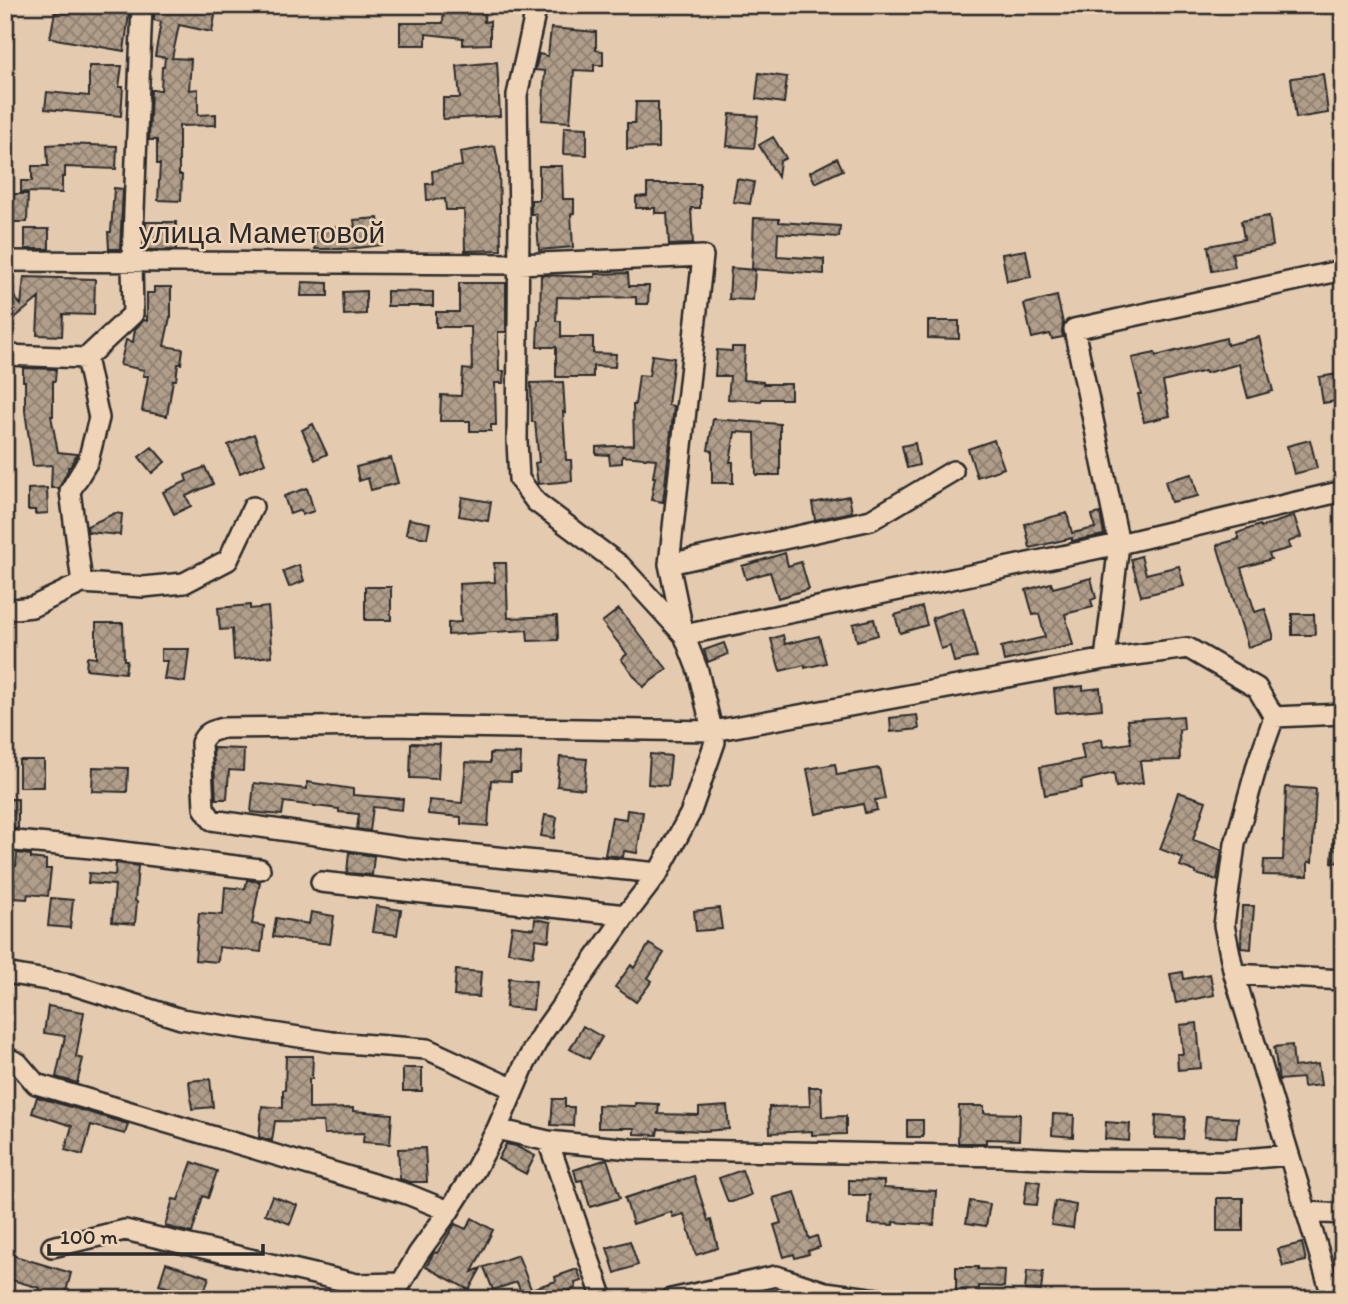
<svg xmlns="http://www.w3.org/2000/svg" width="1348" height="1304" viewBox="0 0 1348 1304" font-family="Itim,sans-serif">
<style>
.building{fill:url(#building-cross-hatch);stroke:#2b2b2b;stroke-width:2}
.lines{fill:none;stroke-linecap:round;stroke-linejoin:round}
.minor-casing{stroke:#2b2b2b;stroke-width:24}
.minor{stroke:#f0d4b7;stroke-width:19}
.labels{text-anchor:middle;stroke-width:5;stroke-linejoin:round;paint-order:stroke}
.street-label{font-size:30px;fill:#2b2b2b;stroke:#f0d4b7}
</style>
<defs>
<pattern id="building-cross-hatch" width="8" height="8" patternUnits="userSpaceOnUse" patternTransform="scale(1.75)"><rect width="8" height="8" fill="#b09d8a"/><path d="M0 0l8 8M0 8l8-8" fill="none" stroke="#8f8071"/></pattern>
</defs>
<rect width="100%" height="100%" fill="#e4caaf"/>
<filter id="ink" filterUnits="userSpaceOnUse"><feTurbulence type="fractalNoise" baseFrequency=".0143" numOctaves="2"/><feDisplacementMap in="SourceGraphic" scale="14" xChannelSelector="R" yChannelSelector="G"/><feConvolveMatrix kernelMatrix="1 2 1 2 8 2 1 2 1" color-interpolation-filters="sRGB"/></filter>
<g filter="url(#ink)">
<path class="building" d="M67,5l63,1 -6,45 -74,-13 5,-26 11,1z
M154,5l33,5 1,-5h29l-5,27 -33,-7 -7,33 19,1 -2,31 9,-1v26l18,-1v11l-37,1v49h3l-1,26 -23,-1 2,-36h-3v-24h-8l2,-50h10l1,-23h2l1,-9h2l-12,-2 6,-34 -7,-2z
M444,5h41l-1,17 6,-1v23l-27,1v-7l-37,-4v11h-26v-22h43z
M551,28l45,4v18l7,1v14h-9v6l-20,-1 -4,52 -28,-2 3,-49 -10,-1 4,-16 9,2z
M497,62l3,54 -57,3v-21h17l-3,-32z
M89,66h33l-3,21h4l-2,29 -76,-7 2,-17 42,4z
M759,73l28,4 -3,26 -28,-4z
M1323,74l5,39 -32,5 -5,-40z
M636,102h22v46l-31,1v-26h8z
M730,114l28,2 -4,32 -27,-2z
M564,127l23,1v27l-24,-1z
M773,137l13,21 -6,3 -2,16 -19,-32z
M63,144l54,2 -1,23 -51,-2v10h-3v16l-41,-1v-11h11v-15h16l-1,-21z
M495,146l4,22 2,82 -36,1 -1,-41h-18l-1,-11 -18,1 -1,-16h7l-1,-13 30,-5 -2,-14z
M837,158l6,12 -28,13 -5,-11z
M539,166h23l1,33h11v14l-3,1 2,33 -34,3 -3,-36h-5v-14h8z
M737,179l17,3 -4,22 -17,-2z
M647,184h53v24h-9l2,36 -24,1 -2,-32h-12v-5h-19v-11l11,-1z
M114,188l9,1 -3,60h-11l-1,-17h3z
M13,194h15l-1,28h-14z
M1269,216l4,30 -41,7 3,14 -23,4 -4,-25 36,-7 -3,-18z
M378,218l4,27 -34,4h-33l-1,-21 41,-1 -1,-7z
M754,218l25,1v3l61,4 -1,11 -61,-4 -1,23 47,3v15l-72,-5z
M146,222h30v28h-31z
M25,229h24v20h-24z
M1026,250l5,27 -24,4 -5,-27z
M731,268l24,2 -2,30 -24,-1z
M628,273l1,13h20l-1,18h-12v-7l-41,1 -38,-1 -1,24h5v16h32v16l23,1 -1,13 -22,-1v11h-37v-30h-19l1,-27h2l1,-45 54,2v-3z
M24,277l71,2 -1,36 -31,-1 -1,22 -25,-1 2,-37 -34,28v-40l16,19z
M302,282l26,1v13h-27z
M459,283h47v49h-8l1,39h5l-1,12h-8l1,42h-5v6h-21v-10h-30l1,-26 20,1 2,-27 9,1 -1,-43h-35v-15h23z
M154,287h17v30h-1l-6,29 19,3 -2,15h-3l-2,16h-3l-6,36 -25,-5 6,-35h-5l1,-6 -24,-5 6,-25 7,2 2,-13 9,-9 3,1v-28h7z
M366,291v23l-22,1 -1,-23z
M387,291l46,1v14h-46z
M1057,296l6,27 -1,8 1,6 -11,2 -2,-5 -18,4 -8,-34z
M928,321h31v18l-31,-1z
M1259,337l14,54 -25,7 -9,-34 -33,9 -1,-2 -42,11 7,34 -26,6 -6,-28h3l-9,-36 23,-5 1,3 70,-18 1,7z
M732,347h13l-2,33 20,2v2h28v15h-29l-1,2 -33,-2 2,-23h-15l2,-26 15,1z
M652,355l22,3 -6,47 6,1 -11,96 -12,-2 4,-23h-2l3,-18 -34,-3v7l-12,1 -1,-9 -13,-1v-7l38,-2 -1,-40h2l4,-30 10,1z
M23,368l33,1 -1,12h-2v35h-2l7,36 19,2 -7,13h-2v3l-9,18h-8l1,-23 -19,1 -8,-55v-30h-2z
M1338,374l5,26 -20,3 -4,-26z
M563,382l2,31 -2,-1 3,48h5l1,21 -34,3 -3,-21 4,-1 -4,-40h-3l-1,-39z
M713,419l67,5v51h-24l-1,-42 -20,-1 -5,30h3v21h-21v-32l-4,-1z
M313,424l14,30 -12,6 -13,-30z
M254,434l11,29 -25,10 -12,-28z
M994,440l10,28 -27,9 -9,-28z
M1310,440l7,28 -23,6 -7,-28z
M915,443l4,22 -12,3 -5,-22z
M152,447l13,15 -13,11 -13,-16z
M391,458l7,25 -27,7 -3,-12 -9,3 -3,-14z
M205,467l8,17 -27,12 5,10 -17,8 -11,-22 24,-11 -2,-6z
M1192,474l6,22 -27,6 -6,-21z
M47,488l1,25 -13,1v-4h-7v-21z
M307,488l7,23 -12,4 -1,-5 -11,4 -6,-18z
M849,496l3,16 -37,8 -3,-17z
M462,497l29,5 -3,19 -29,-5z
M115,513l7,1 -2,21 -32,-3 -1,-6z
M1067,513l5,20 23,-5 -3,-13 8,-2 4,22 -32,6v-3l-42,10 -5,-24z
M1294,516l7,21 -13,5 2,6 -21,6 2,5 -30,9 14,44 10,-3 8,25v5l-25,8 -31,-102 22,-6 -2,-6 23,-8 1,2z
M409,519l21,4 -3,15 -21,-4z
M785,553l3,13 13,-4 8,27 -31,9 -8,-26 -24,7 -4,-13z
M1141,556l5,18 33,-8 5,20 -43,10 -10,-37z
M494,563h12l2,55 49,-2 1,24 -30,1 -1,-11 -79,5v-12l13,-1 -2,-38 36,-2z
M299,565l5,16 -15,6 -6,-16z
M1091,578l5,20 -5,2 2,7 -28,7 8,31 -69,16 -3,-14 44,-10 -6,-23 -6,1 -7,-25 25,-7 2,5z
M365,587h26v33h-26z
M250,605v4l18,-2 4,49 -38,4 -2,-31 -12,1 -2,-22z
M922,607l5,18 -27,8 -5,-18z
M963,608l14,49 -23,5 -4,-16 -9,3 -9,-31z
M619,609l48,60 -24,18 -22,-28 6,-5 -25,-32z
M1292,614h22l1,21h-23z
M874,619l4,16 -21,6 -4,-17z
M96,623h27l1,37h3l-2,13 -39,-4 1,-12 9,1z
M783,635l2,9 34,-8 7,27 -21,5v-3l-25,6 -9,-32z
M724,643l4,11 -20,8 -4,-12z
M161,649h28l-4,33 -21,-3 3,-18h-6z
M1083,686v4l17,-2 2,21 -46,4 -2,-24z
M917,715l2,14 -28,3 -1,-14z
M1183,716l1,13 -5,1 1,30 -40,1 3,22 -27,4 -2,-14 -33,8 1,7 -37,7 -5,-28 44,-8 -3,-15 21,-5 1,8 28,-4 -4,-23z
M411,743l29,1 -2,35 -28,-1z
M213,748l31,1 -1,22 -14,-1 -2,29h-11z
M490,753l31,1 -1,19h-9v8l-20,-1 -3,46 -27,-2v-7l-33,-3 1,-14 33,3 4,-41 24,1z
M650,754l21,2 -3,30 -20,-2z
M560,757l27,2 -3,30 -27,-3z
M19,760h25v27h-25z
M835,764l2,11 42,-7 6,31 -10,1 2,10 -12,3 -2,-9 -47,10 -9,-45z
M93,767l35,1 -1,24 -35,-1z
M307,782l46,7v6l50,4 -1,11 -29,-3 -3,24 -13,-2 2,-15 -20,-2v-3l-55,-7 -2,13 -31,-3 3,-29 53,6z
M1286,787l30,2 -4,73h-4v14l-45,-1 1,-15h19z
M1178,792l28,9 -13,39 29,10 -5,30 -21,-6v-2l-16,-6 3,-8 -23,-9 13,-34 -2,-1z
M5,799h13v30l-13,-1z
M627,810l16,2 -6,41 -13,-2 -1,6 -18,-2 7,-38 14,2z
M545,815l12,2 -3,21 -13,-2z
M1334,830l9,1v32l-11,-1z
M349,852l25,4 -2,19 -25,-2z
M17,853l14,2v3l15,2v9h5l-3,27 -20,-2 -1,5 -14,-1 1,-14 -9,-1 1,-18 10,1z
M116,863l22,3 -3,35 2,1 -2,22 -23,-2 3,-37 -27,-2 1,-10 26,2z
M247,880l13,2 -8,42 12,2 -3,26 -42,-5 -1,15 -23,-2 4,-47 24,2 2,-28 20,2z
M51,898l22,2 -3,28 -22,-2z
M376,906l25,4 -4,25 -25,-3z
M1242,906h12l-3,43 -10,-1z
M719,908l3,21 -26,2 -2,-20z
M311,912l23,4 -4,28 -57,-7 3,-19 33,6z
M535,919l16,3 -2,19 -13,-2 -3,17 -25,-4 4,-26 22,3z
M649,944l15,9 -16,25 4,3 -16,21 -21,-15 16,-22 3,3z
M456,970l25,2 -2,25 -25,-1z
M1183,972l1,7 26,-5 4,21 -38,8 -6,-29z
M509,978l27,3 -3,29 -27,-3z
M48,1006l36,6 -8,45 7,2 -6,24 -21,-6 9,-41 -21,-3z
M1197,1023l4,45 -23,2 -1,-16h6l-3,-29z
M583,1026l19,11 -13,22 -19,-10z
M1292,1045l2,22 24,-3 3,21 -18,2 -1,-9 -23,2 -5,-33z
M286,1056h27l-1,23h-3v30l44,-1v3l39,3 -2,30 -27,-2 1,-9 -40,1 -1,-12 -48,-1 -3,20 -13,-4 3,-31 21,2v-18h2z
M403,1068h19v23h-19z
M210,1079l3,28 -21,2 -3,-28z
M809,1087h12l1,30 24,-1v18l-34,1v-4l-42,2 -1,-26 41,-1z
M37,1097l91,27 -3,10 -34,-9 -8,30 -18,-5 7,-24 -40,-13z
M553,1099h12v8h9l-1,19 -22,-1z
M635,1103l24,1 -1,10 41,1v-7l28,-2 2,23 -25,2 -46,-2 -1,6 -23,-1v-6h-36v-23l37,1z
M959,1106h25v7l36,1 -1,26 -33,-1v4h-28z
M1053,1114l21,1 -1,22 -21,-2z
M1156,1115l29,2 -2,22 -28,-1z
M1206,1116l32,2 -2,20 -32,-2z
M907,1120h16v17h-16z
M1106,1122l24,2 -1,17 -24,-2z
M506,1144l10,2 19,10 -9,18 -28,-15z
M425,1148l2,34h-17l-10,-3 -2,-30z
M607,1159l13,39 -30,9 -8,-27 -5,1 -3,-11z
M192,1162l25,9 -9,27 -5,-2 -11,37 -27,-7 8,-27 5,1z
M742,1170l9,25 -19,7h-4l-9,-24z
M694,1176l14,45 3,-1 7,28 -22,7 -12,-41 -11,3 -2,-5 -38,12 -8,-26z
M849,1180l35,1v7l52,3 -2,34 -41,-3v3l-24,-1 1,-29h-21z
M1027,1180l13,2 -3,23 -13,-1z
M795,1192l14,47 8,-3 3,11 -12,4 1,3 -14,4 -1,-4 -10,3 -10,-32 7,-2 -8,-25z
M272,1196l25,9 -7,19 -25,-10z
M1217,1198h26v33h-26z
M970,1201l20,3 -4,22 -20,-3z
M1055,1201l21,4 -3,23 -22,-3z
M472,1218l21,12 -21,42 9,-4 -12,22 -43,-23 7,-13 1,-2 3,1 18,-29 11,5z
M630,1241l8,24 -23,8 -8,-25z
M1302,1243l4,18 -23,5 -5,-17z
M5,1253l66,20 -7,26h-13l-13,-4 2,-7 -35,-10z
M518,1255l13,34 25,-8 -1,-4 22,-8 5,12 -7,2 1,5 -32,11h-35v-2l12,-4 -4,-11 -24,8 -9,-23z
M166,1263l43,14 -7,22h-8l-14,-5 1,-3 -22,-6z
M956,1267h22v2l27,1 -1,17 -25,-1v3l-23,1z
M1027,1271l16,1 -2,19 -16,-1z"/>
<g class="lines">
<g class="minor-casing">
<path id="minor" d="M5,261l514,3 184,-8 -34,308 15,71 435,-91 224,-53
M5,355l81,3
M669,564l202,-44 82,-49
M82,583l61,4 41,-4 44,-23 25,-53
M5,610l27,-3 50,-24 -12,-92 18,-30 11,-43 -13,-60 47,-44 -1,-52 10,-257
M1105,659l14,-115 -45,-215 269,-59
M1274,717l69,-3
M5,840l86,8 169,21
M658,873l-253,-25 -193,-28 -8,-12 -3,-65c5,-11 11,-12 22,-15l163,-2 327,5 392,-72 83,-11 69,40 17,29 -16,45 -23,82 -11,81 10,49 99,325
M321,882l305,33
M5,973l65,11 111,35 151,23 95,7 87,40
M1234,974l109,6
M5,1057l13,6 18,21 371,110 42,17
M497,1129l51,12 83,8 369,7 86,4 137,1 65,-6
M548,1141l55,158
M1306,1212l37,2
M52,1247l73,-17 232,54 44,-1
M392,1299l26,-45 31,-43 26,-41 22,-41 27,-63 17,-31 85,-120 32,-42 32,-59 25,-72 -17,-71 -14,-36 -64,-70 -84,-63 -17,-23 -2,-38 2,-220 -2,-126 20,-90
M671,1299l105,-23 49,16 52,7"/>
</g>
<use href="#minor" class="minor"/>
</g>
</g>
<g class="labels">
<g class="street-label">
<text x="262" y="243">улица Маметовой</text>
</g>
</g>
<rect width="1348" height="1304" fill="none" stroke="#f0d4b7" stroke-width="28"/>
<rect x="14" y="14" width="1320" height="1276" fill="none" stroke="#2b2b2b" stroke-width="2.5" filter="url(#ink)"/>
<path d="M49 1244v10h214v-10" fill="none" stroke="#2b2b2b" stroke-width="3.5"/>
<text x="60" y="1244" font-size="21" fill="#2b2b2b" stroke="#f0d4b7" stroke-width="5" paint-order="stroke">100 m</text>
</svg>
